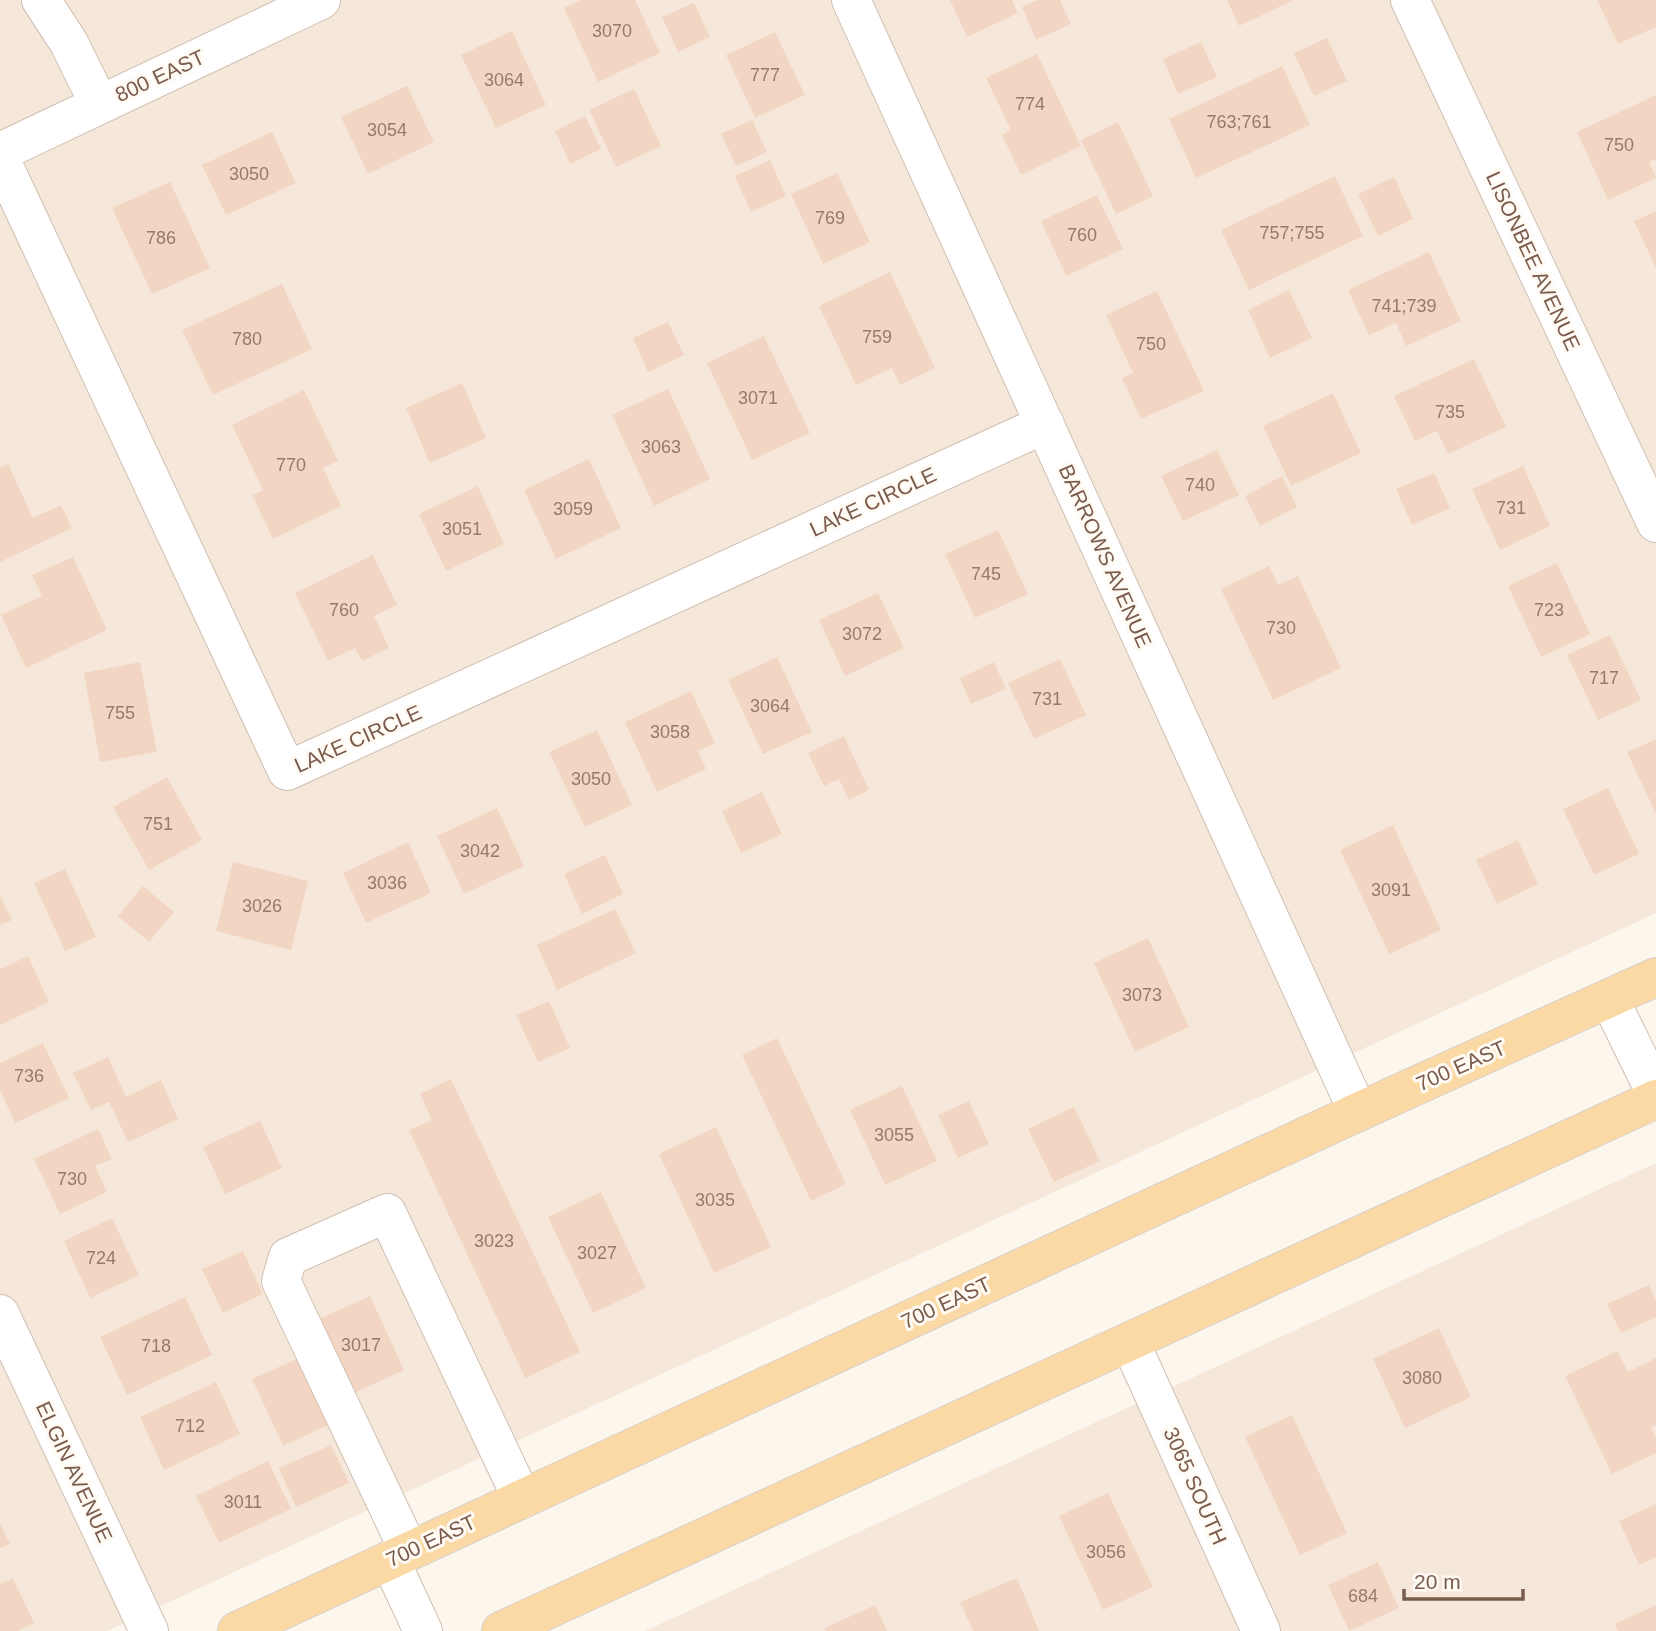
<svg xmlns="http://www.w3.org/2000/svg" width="1656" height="1631" viewBox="0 0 1656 1631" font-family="Arial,sans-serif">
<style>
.residential{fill:#f5e8da}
.building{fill:#f3d5c3}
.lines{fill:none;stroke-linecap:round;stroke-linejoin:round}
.minor-casing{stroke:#d1beb0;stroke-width:40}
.major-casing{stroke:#dad1cd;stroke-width:40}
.minor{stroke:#fff;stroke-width:38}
.major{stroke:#fbd9a5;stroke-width:38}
.labels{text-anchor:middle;stroke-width:6;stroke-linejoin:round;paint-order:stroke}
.number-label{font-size:18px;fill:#987a6a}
.street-label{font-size:21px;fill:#7a5c4d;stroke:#fffaf3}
</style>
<rect width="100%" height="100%" fill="#fdf6ec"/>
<path class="residential" d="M0,0h1656v913l-1549,718h-107z
M1656,1163v468h-1011z"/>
<path class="building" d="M581,0h54l25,53 -62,29 -34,-74z
M950,0h62l6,13 -51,24z
M1038,0h22l11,24 -35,16 -14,-33z
M1227,0h67l-55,26z
M1597,0h59v27l-38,17z
M694,3l16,34 -32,15 -16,-35z
M512,31l34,74 -50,23 -35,-73z
M775,32l30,63 -50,23 -29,-63z
M1327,38l20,43 -33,15 -20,-43z
M1201,42l16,35 -39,17 -15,-35z
M1037,54l44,92 -60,29 -19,-40 9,-5 -25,-52z
M1282,66l28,59 -114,53 -27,-59z
M407,86l27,56 -66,32 -27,-57z
M634,89l27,57 -45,21 -27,-57z
M1656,95v64l-7,3 7,16 -48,22 -31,-68z
M585,116l16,33 -31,15 -15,-33z
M752,120l15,32 -31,14 -15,-32z
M1118,122l35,74 -37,18 -35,-74z
M272,132l24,51 -70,32 -24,-50z
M770,160l16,36 -35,16 -16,-36z
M837,173l33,69 -47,22 -32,-70z
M1335,176l28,60 -114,54 -28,-60z
M1394,177l19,42 -35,17 -20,-42z
M170,182l40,86 -58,26 -40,-86z
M1097,195l26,54 -57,27 -25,-55z
M1656,211v57l-22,-47z
M1429,252l32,69 -55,25 -10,-23 -27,12 -21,-45z
M890,272l45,96 -35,17 -8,-17 -36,17 -37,-79z
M282,284l30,65 -99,46 -31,-65z
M1289,290l23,48 -42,20 -22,-48z
M1157,291l47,100 -63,28 -19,-41 11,-5 -27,-58z
M668,322l16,33 -36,17 -15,-34z
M764,336l46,97 -58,27 -45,-97z
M1474,359l32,68 -58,27 -11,-23 -22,10 -21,-45z
M462,383l24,55 -56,25 -24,-55z
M668,389l42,90 -56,27 -42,-91z
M304,390l34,71 -15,7 18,38 -68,33 -21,-44 11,-5 -31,-65z
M1333,393l28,60 -70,33 -28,-60z
M1217,450l22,45 -56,26 -22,-45z
M589,459l32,69 -65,31 -32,-69z
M8,464l25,54 28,-13 11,23 -72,34v-94z
M1523,466l27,60 -50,24 -28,-61z
M1434,473l16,35 -38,17 -16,-36z
M1282,476l15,31 -37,19 -15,-30z
M478,486l26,58 -58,27 -27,-57z
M998,530l30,64 -53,24 -30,-64z
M373,555l24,50 -23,11 15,32 -27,13 -7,-13 -27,13 -33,-68z
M73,557l34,73 -81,38 -25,-53 41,-19 -10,-21z
M1557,563l33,71 -49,23 -33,-71z
M1269,566l9,19 20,-9 43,92 -68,32 -52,-111z
M878,593l26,55 -59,28 -26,-56z
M1610,635l31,65 -43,20 -31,-65z
M777,657l35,75 -49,22 -35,-74z
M1060,659l26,56 -52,24 -26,-56z
M140,662l17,90 -57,10 -16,-89z
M994,662l12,27 -35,15 -11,-26z
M691,691l24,52 -17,8 8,18 -49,23 -32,-70z
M597,730l35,75 -47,22 -36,-75z
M844,736l25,54 -20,10 -10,-21 -15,7 -16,-33z
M1656,739v75l-29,-62z
M167,777l35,63 -53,30 -36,-63z
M1608,788l31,66 -45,21 -31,-66z
M762,792l20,42 -41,19 -19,-42z
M497,808l27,58 -60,28 -27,-58z
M1393,825l48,105 -52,24 -49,-104z
M1518,840l20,44 -41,20 -21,-44z
M408,842l23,51 -65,30 -23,-50z
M605,855l18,39 -41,20 -18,-40z
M233,862l75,19 -17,69 -75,-19z
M65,869l31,68 -31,14 -31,-68z
M143,886l31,26 -25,30 -31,-26z
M0,896l12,24 -12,5z
M615,909l21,44 -79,37 -20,-45z
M1148,938l41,89 -54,25 -41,-89z
M28,956l21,46 -49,23v-56z
M549,1001l21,47 -32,14 -22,-47z
M777,1038l69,146 -35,17 -69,-146z
M43,1043l26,55 -54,25 -15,-33v-27z
M108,1057l18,40 35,-17 17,39 -50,23 -19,-40 -18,8 -18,-37z
M451,1079l129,273 -55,26 -116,-248 23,-10 -12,-26z
M902,1086l35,75 -52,24 -35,-75z
M969,1101l20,43 -31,14 -20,-43z
M1074,1107l26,54 -46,21 -26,-53z
M260,1121l22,47 -57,26 -22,-47z
M716,1127l55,120 -57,26 -55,-119z
M98,1129l14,30 -17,7 12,26 -47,22 -26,-55z
M601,1192l45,96 -53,25 -45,-96z
M112,1218l27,57 -49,23 -26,-57z
M243,1251l20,43 -40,19 -21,-44z
M1649,1285l7,15v17l-35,16 -14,-29z
M370,1296l34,74 -52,24 -35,-74z
M185,1297l27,58 -85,40 -27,-58z
M1439,1328l32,69 -66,31 -32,-69z
M1617,1351l11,21 28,-14v67l-5,2 5,12v14l-44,21 -47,-98z
M299,1358l31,66 -47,22 -31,-67z
M216,1382l24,52 -76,36 -24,-53z
M1292,1415l55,118 -47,22 -55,-118z
M331,1445l18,38 -53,24 -17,-39z
M268,1461l23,48 -72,34 -23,-47z
M1108,1493l45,94 -50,23 -44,-94z
M1656,1504v53l-17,8 -20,-44z
M0,1523l10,21 -10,4z
M1378,1562l21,46 -50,23 -21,-46z
M13,1578l21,45 -16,8h-18v-47z
M1017,1578l22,53h-66l-13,-29z
M875,1605l12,26h-61l-1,-3z
M1656,1605v26h-38l-3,-7z"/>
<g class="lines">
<g class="minor-casing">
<path id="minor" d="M41,0l28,43 30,61
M851,0l507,1112
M1410,0l246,523
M0,152l321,-152
M0,158l287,613 758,-347
M1610,1000l46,94
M0,1314l149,317
M1130,1342l131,289
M409,1551l-128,-270 7,-24 99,-44 135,286
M390,1560l33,71"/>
</g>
<g class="major-casing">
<path id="major" d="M237,1631l1121,-519 298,-135
M501,1631l1155,-532"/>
</g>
<use href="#minor" class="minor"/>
<use href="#major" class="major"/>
</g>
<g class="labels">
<g class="number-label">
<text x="612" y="37">3070</text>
<text x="765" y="81">777</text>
<text x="504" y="86">3064</text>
<text x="1030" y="110">774</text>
<text x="1239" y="128">763;761</text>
<text x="387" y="136">3054</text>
<text x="1619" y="151">750</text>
<text x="249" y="180">3050</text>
<text x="830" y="224">769</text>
<text x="1292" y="239">757;755</text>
<text x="1082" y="241">760</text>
<text x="161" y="244">786</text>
<text x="1404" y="312">741;739</text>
<text x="877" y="343">759</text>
<text x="247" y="345">780</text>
<text x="1151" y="350">750</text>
<text x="758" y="404">3071</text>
<text x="1450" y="418">735</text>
<text x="661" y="453">3063</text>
<text x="291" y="471">770</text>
<text x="1200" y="491">740</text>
<text x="1511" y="514">731</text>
<text x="573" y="515">3059</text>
<text x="462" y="535">3051</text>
<text x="986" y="580">745</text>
<text x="344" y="616">760</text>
<text x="1549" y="616">723</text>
<text x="1281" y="634">730</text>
<text x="862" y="640">3072</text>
<text x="1604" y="684">717</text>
<text x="1047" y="705">731</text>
<text x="770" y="712">3064</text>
<text x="120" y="719">755</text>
<text x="670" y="738">3058</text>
<text x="591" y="785">3050</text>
<text x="158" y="830">751</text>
<text x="480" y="857">3042</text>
<text x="387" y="889">3036</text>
<text x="1391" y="896">3091</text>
<text x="262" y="912">3026</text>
<text x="1142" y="1001">3073</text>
<text x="29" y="1082">736</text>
<text x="894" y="1141">3055</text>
<text x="72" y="1185">730</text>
<text x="715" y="1206">3035</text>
<text x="494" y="1247">3023</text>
<text x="597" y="1259">3027</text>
<text x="101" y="1264">724</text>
<text x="361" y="1351">3017</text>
<text x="156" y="1352">718</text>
<text x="1422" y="1384">3080</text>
<text x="190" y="1432">712</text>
<text x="243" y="1508">3011</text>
<text x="1106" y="1558">3056</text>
<text x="1363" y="1602">684</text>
</g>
<g class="street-label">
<text transform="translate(160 76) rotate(-25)" y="7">800 EAST</text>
<text transform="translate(1533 261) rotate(65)" y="7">LISONBEE AVENUE</text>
<text transform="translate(873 502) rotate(-25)" y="7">LAKE CIRCLE</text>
<text transform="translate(1105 556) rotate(66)" y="7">BARROWS AVENUE</text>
<text transform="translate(358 739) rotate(-24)" y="7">LAKE CIRCLE</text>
<text transform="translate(1461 1066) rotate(-24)" y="7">700 EAST</text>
<text transform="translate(946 1303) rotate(-25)" y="7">700 EAST</text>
<text transform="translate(74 1472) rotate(65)" y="7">ELGIN AVENUE</text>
<text transform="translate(1195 1486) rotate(66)" y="7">3065 SOUTH</text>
<text transform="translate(431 1541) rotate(-25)" y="7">700 EAST</text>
</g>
</g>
<path d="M1404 1589v10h119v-10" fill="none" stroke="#7a5c4d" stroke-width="3.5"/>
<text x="1414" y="1589" font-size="21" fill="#7a5c4d" stroke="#fffaf3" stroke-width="5" paint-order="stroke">20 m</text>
</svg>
